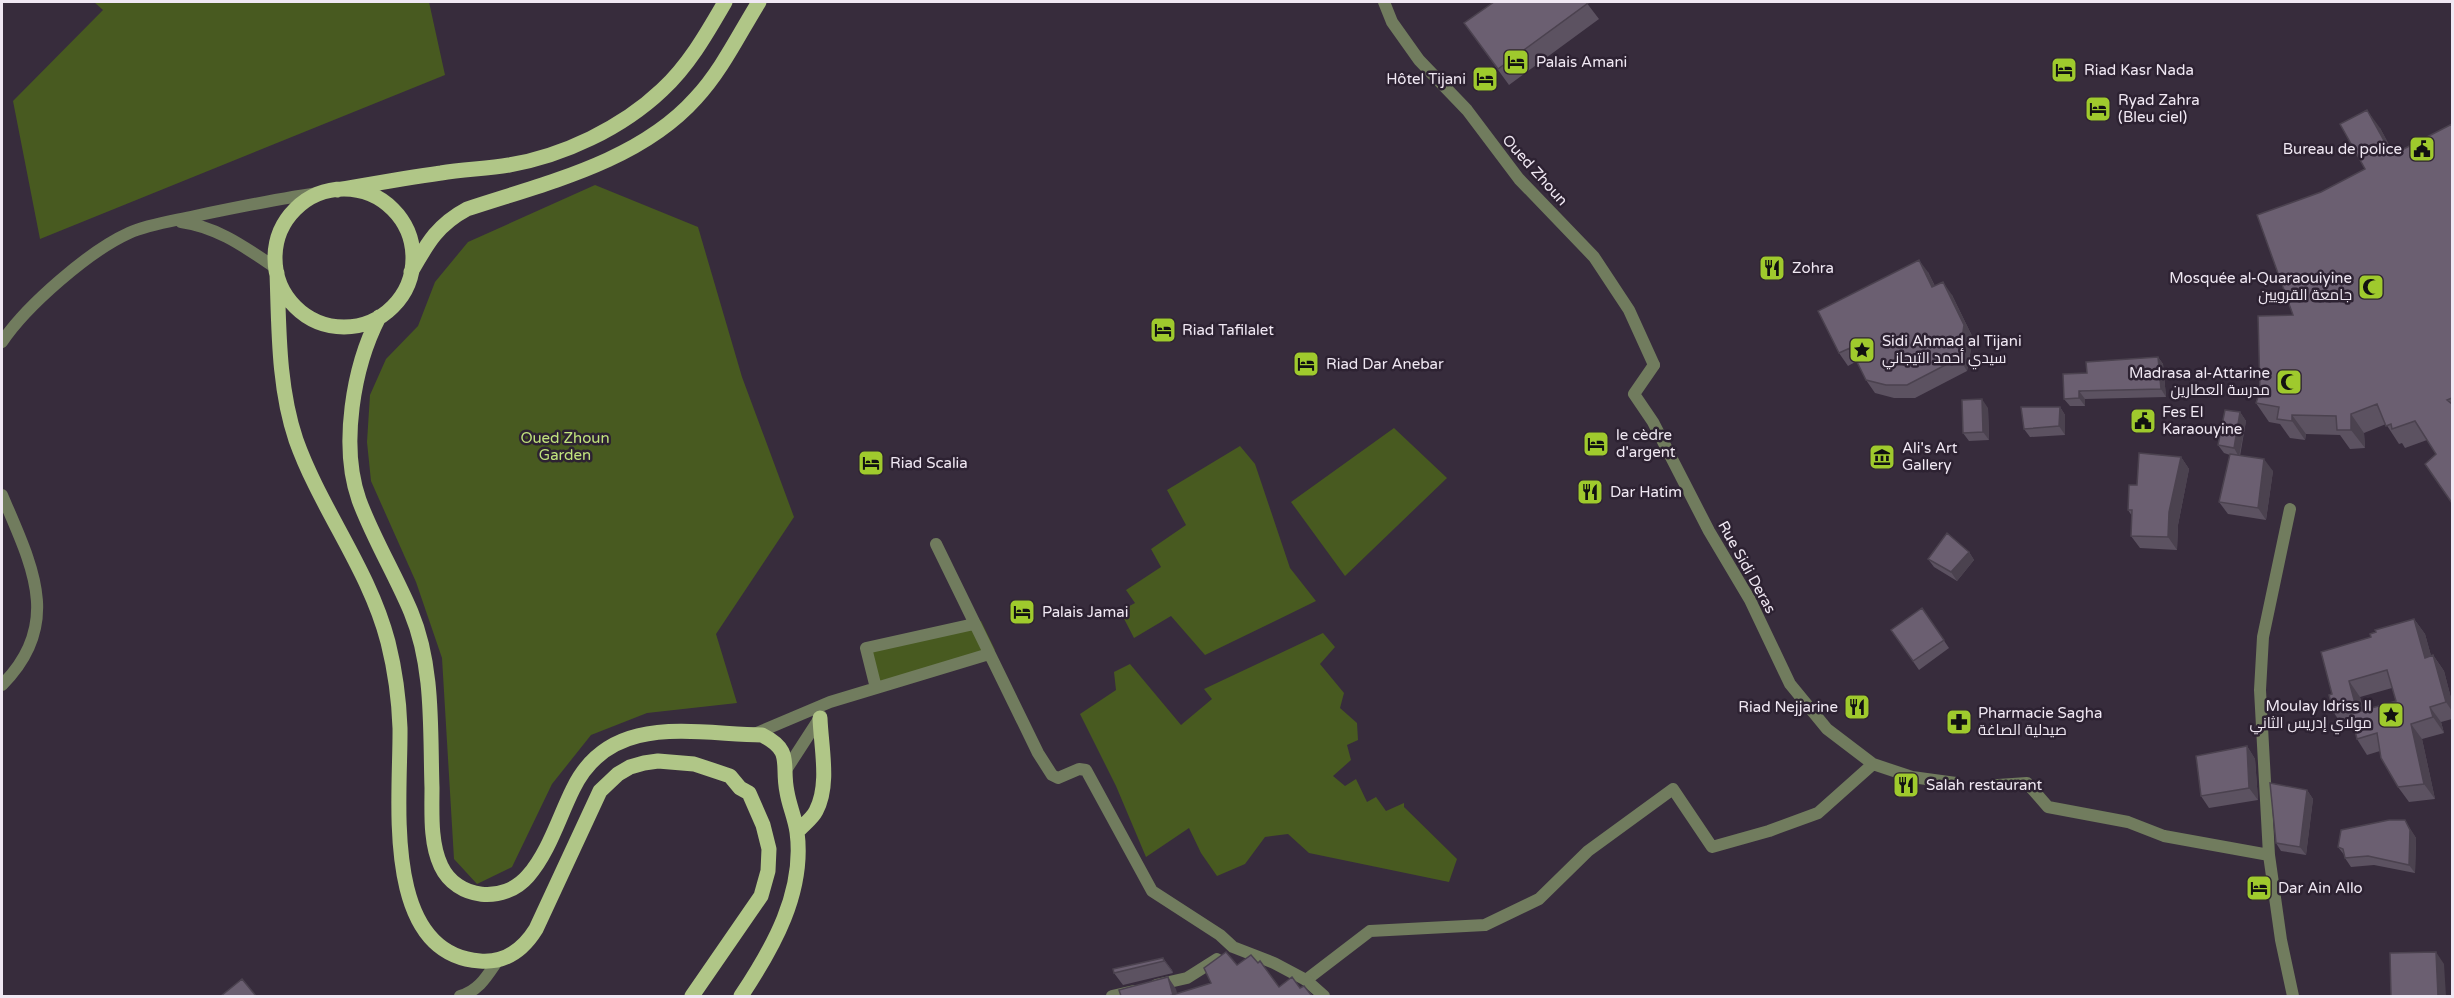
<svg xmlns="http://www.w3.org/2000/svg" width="2454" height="998" viewBox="0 0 2454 998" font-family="'Varela Round',Cairo,sans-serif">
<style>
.green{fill:#485a20}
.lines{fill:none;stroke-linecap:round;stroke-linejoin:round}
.pedestrian{stroke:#717c5e;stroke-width:12}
.minor{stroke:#717c5e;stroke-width:12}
.tertiary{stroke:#717c5e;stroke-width:12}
.primary{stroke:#b0c687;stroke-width:15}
.wall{fill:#5c5261;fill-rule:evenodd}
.shaded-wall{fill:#4b424f}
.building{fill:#6b5f71;stroke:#4b424f;stroke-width:1.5}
.labels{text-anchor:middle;stroke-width:5;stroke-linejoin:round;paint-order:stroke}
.poi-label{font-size:15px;fill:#f0e8f3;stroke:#2d2232;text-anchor:start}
.street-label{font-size:15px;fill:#f0e8f3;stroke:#2d2232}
.park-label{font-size:15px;fill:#c1e37d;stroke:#2d2232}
</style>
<rect width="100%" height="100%" fill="#372c3c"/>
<path class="green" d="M94,2h335l16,73 -405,164 -27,-138 90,-91z
M595,185l103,42 44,150 52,140 -78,117 21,69 -90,10 -56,22 -39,49 -40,83 -35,17 -23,-25 -12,-201 -26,-76 -45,-101 -4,-39 3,-47 16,-36 32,-33 17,-44 33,-40z
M1394,428l53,50 -102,98 -54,-74z
M1240,446l15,18 35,104 26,33 -111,54 -34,-39 -37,22 -14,-27 15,-8 -9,-13 35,-23 -10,-18 35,-24 -19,-35z
M981,621l14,29 -83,28 -35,7 -10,-38z
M1323,633l12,14 -15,17 24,29 -4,15 17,15 1,17 -11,5 4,15 -18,16 12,10 11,-7 11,23 9,-5 10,14 18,-8v4l53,52 -8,23 -140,-29 -21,-19 -23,3 -20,27 -28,12 -16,-23 -12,-25 -43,29 -30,-71 -36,-72 36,-24 -2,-18 16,-8 51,61 31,-26 -8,-10z"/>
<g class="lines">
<path class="pedestrian" d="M1654,365l-20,29 19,28 56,109 41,69 40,84 37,45 46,35 39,13 44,6
M2290,509l-27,128 -3,53 9,165 12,85 12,56
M1998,785l29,-2 21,24 80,15 36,14 105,19
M1306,980l64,-49 115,-6 54,-26 49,-48 85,-62 39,58 57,-16 49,-18 55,-49"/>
<path class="minor" d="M1384,2l8,20 27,38 48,50 52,69 75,78 35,53 25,55
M936,544l102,209 14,22 6,3 21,-9 7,1 66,121 68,44 13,12 41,16 32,17 18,16
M876,688l-10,-40 108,-24
M752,735l78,-33 159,-48
M786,770l35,-54
M1156,985l31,-7 30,-19
M460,996c19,-5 27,-20 38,-36
M1112,996l22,-5"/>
<path class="tertiary" d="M181,222c37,5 65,26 95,46
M2,342c24,-36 87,-91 127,-109 20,-9 44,-12 66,-17 43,-9 86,-18 130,-24
M2,495c29,69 62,128 0,190"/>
<path class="primary" d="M275 258a69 69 0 1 1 138 0a69 69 0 1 1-138 0Z
M337,190c35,-6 69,-12 104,-17 22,-4 45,-4 68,-8 54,-9 113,-37 153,-75 27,-25 45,-57 63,-88
M411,272c16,-28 26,-47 56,-63 78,-26 172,-47 229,-111 26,-28 43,-64 63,-96
M277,273c2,55 1,114 19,167 25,70 73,129 92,202 7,28 11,57 12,86 1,68 -20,226 80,233 25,2 43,-11 56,-32l64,-138 18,-17 12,-7 14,-4 14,-2 36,3 36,12 10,12 9,5 14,32 6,24 -1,22 -7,25 -69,100
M379,317c-26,50 -39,129 -20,183 14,38 36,74 52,112 23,55 19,118 21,176 0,24 -2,55 9,78 16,34 63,38 87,10 21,-24 31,-59 45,-87 37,-77 120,-55 189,-54 32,16 19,29 25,57 2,13 8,26 10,40 8,60 -24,116 -56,164
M797,832c6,-7 15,-13 19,-21 14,-26 5,-64 4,-93"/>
</g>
<path class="wall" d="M1586,2l13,17 -90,66 -45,-62z
M2452,124v379l-16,-49 -9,-14 -22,8 -3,-5 -3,1 -13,-20 -22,9 1,15 -15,1 -10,-14 -34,-1 -1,6 -15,-2 -10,-14 -11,-2 -13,-19 4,-12 33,-76 28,-123 44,-23 15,-41 14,26z
M1928,272l7,14 17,9 21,43 -6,33 -52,27h-21l-19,-5 -9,-13 -9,-19 -9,5 -9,-13z
M2158,357l5,7 3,33 -81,2v7h-15l-6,-7z
M2060,407l5,8v20l-35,2 -6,-8z
M1988,408l1,32 -20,1 -6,-8z
M2240,412l6,9 -6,35 33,15 -7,49 -38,-6 -9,-12 11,-47 -6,-2 -6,-8z
M2181,457l8,12 -11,56 -1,25 -37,-2 -9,-12 1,-20 -4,-6 9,-25z
M1969,552l5,8 -17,21 -23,-14 -6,-8z
M1922,608l27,40 -30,22 -28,-40z
M2414,619l11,15 6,22 2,-1 11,16 8,31v17l-11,3 3,11 -22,6 13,60 -26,3 -11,-15 -18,-36 -13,4 -10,-16 -3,-13 -9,3 -11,-16 -2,-19 39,-57zM2392,688l4,13 -33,9 -3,-13z
M2247,746l8,13 3,41 -49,8 -8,-12z
M2307,790l6,9 -7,56 -25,-4 -5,-8z
M2410,829l6,9 -1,35 -41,-8 -23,2 -6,-9v-2l-7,-9z
M1163,958l9,12 1,3 -50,12 -9,-12z"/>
<path class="shaded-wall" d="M2367,110l13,18 25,46 -13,-19z
M1919,260l9,12 13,27 -9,-12z
M1943,282l9,13 21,43 -6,33 -8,-13z
M2158,357l5,7 3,33 -5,-8z
M2079,391l6,8v7l-6,-8z
M1982,399l6,9 1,32 -6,-8z
M2060,407l5,8v20l-6,-9z
M2240,412l6,9 -7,36 -5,-9z
M2351,414l13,19 1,15 -14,-18z
M2292,415l14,19 -1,6 -13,-19z
M2181,457l8,12 -11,56 -1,25 -9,-13 1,-25z
M2264,459l9,12 -7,49 -8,-12z
M1969,552l5,8 -17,21 -6,-9z
M2414,619l11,15 11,39 -11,-15z
M2433,655l11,16 8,31v9l-6,-9z
M2349,681l11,16 7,26 -11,-16z
M2430,707l11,15 3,11 -11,-16z
M2411,724l11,15 13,60 -11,-15z
M2247,746l8,13 3,41 -9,-12z
M2307,790l6,9 -7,56 -6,-8z
M2405,820l11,18 -1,35 -6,-8z
M2436,952l8,12 2,32h-8z
M1163,958l9,12 1,3 -9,-12z
M1168,977l8,12 2,7h-5z"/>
<path class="building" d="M1494,2h92l2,1 -90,66 -34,-46z
M2367,110l25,45 60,-31v274l-5,2 5,4v99l-27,-39 11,-10 -21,-33 -23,8 -1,-5 -5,2 -9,-22 -26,10v16h-14l-1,-14 -44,-1v6l-15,-2 2,-12 -23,-4 4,-12 -2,-75 35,-1 -36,-100 64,-23 44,-23 -25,-45z
M1919,260l13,27 11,-5 21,43 -5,33 -52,27h-21l-20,-5 -16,-32 -11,5 -21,-42z
M2158,357l3,32 -82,2v7l-15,1 -1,-25 24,-1 -1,-11z
M1982,399l1,33 -20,1 -1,-33z
M2021,407h39l-1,19 -35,3z
M2225,410l15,2 -6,36 -16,-3z
M2139,453l42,4 -12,55 -1,25 -37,-1 1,-26h-4l1,-25h8z
M2230,454l34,5 -6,49 -39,-6z
M1947,533l22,19 -18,20 -23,-13z
M1922,608l22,32 -31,21 -22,-31z
M2414,619l11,39 8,-3 13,47 -16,5 3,10 -22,7 13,60 -26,3 -17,-29 -4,-25 -20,6 -6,-25 45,-13 -9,-31 -38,11 7,26 -22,6 -5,-18 3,-1 -11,-42 50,-15 -1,-3 6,-2 -1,-2z
M2247,746l2,42 -48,8 -5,-40z
M2270,783l37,7 -7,57 -24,-4z
M2389,820h16l5,10 -1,35 -41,-9 -23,2 -2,-9 -5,-2 3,-17z
M1226,952l11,13 14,-10 7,8 2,-2 19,26 13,-10 8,11 4,-2 8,10h-143l42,-13 -7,-15z
M2436,952l2,44h-47l-1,-43z
M1163,958l1,3 -50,12 -1,-4z
M1168,977l5,18 -4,1h-48l-2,-6z
M242,979l14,17h-35z"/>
<defs>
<g id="hotel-square" transform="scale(1.35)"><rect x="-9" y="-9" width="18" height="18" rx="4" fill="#9fca2d" stroke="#2d2232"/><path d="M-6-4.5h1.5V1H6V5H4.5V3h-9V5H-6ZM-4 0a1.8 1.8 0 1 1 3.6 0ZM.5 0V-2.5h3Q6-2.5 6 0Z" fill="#111"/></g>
<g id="civic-square" transform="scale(1.35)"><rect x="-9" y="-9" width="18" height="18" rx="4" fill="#9fca2d" stroke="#2d2232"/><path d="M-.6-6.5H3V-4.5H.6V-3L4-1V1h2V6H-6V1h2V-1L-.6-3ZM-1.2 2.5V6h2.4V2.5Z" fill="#111"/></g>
<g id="restaurant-square" transform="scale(1.35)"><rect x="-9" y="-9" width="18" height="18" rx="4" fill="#9fca2d" stroke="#2d2232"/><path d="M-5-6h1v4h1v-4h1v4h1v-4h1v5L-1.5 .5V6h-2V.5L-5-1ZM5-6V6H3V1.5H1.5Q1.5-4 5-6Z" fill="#111"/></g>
<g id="mosque-square" transform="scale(1.35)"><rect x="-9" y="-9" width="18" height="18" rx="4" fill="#9fca2d" stroke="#2d2232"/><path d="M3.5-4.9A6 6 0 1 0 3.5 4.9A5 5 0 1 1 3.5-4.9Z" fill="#111"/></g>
<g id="sight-square" transform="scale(1.35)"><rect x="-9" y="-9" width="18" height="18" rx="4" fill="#9fca2d" stroke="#2d2232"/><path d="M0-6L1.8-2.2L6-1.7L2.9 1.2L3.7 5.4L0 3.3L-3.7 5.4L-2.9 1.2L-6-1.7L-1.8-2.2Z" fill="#111"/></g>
<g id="museum-square" transform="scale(1.35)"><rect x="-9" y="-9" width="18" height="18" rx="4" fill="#9fca2d" stroke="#2d2232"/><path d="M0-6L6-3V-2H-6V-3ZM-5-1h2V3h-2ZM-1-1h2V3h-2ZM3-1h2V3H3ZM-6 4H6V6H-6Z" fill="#111"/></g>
<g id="pharmacy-square" transform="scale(1.35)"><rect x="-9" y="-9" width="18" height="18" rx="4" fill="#9fca2d" stroke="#2d2232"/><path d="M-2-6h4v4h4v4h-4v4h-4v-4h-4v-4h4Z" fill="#111"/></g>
</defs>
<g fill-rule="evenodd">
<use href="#hotel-square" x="1516" y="62"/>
<use href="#hotel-square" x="2064" y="70"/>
<use href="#hotel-square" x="1485" y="79"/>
<use href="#hotel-square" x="2098" y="109"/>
<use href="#civic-square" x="2422" y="149"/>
<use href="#restaurant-square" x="1772" y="268"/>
<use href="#mosque-square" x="2371" y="287"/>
<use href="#hotel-square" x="1163" y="330"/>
<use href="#sight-square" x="1862" y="350"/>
<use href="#hotel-square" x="1306" y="364"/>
<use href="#mosque-square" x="2289" y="382"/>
<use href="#civic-square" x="2143" y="421"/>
<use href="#hotel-square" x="1596" y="444"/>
<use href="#museum-square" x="1882" y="457"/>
<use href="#hotel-square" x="871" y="463"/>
<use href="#restaurant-square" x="1590" y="492"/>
<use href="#hotel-square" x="1022" y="612"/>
<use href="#restaurant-square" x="1857" y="707"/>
<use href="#sight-square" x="2391" y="715"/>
<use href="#pharmacy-square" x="1959" y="722"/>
<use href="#restaurant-square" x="1906" y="785"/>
<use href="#hotel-square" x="2259" y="888"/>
</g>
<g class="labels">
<g class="poi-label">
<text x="1536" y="67">Palais Amani</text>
<text x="2084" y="75">Riad Kasr Nada</text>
<text x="1466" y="84" text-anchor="end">Hôtel Tijani</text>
<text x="2118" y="105">Ryad Zahra<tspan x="2118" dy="17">(Bleu ciel)</tspan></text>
<text x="2402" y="154" text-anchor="end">Bureau de police</text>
<text x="1792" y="273">Zohra</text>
<text x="2352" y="283" text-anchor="end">Mosquée al-Quaraouiyine<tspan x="2352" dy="17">جامعة القرويين</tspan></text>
<text x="1182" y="335">Riad Tafilalet</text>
<text x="1882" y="346">Sidi Ahmad al Tijani<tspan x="1882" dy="17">سيدي أحمد التيجاني</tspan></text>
<text x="1326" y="369">Riad Dar Anebar</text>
<text x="2270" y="378" text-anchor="end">Madrasa al-Attarine<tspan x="2270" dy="17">مدرسة العطارين</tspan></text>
<text x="2162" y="417">Fes El<tspan x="2162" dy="17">Karaouyine</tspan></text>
<text x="1616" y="440">le cèdre<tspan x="1616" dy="17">d'argent</tspan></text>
<text x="1902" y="453">Ali's Art<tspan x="1902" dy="17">Gallery</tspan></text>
<text x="890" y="468">Riad Scalia</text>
<text x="1610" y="497">Dar Hatim</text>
<text x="1042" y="617">Palais Jamai</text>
<text x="2372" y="711" text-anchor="end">Moulay Idriss II<tspan x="2372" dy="17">مولاي إدريس الثاني</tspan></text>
<text x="1838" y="712" text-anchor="end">Riad Nejjarine</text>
<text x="1978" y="718">Pharmacie Sagha<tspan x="1978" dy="17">صيدلية الصاغة</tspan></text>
<text x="1926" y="790">Salah restaurant</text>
<text x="2278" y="893">Dar Ain Allo</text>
</g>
<g class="street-label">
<text transform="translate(1535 170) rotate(48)" y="5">Oued Zhoun</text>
<text transform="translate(1747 567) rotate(61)" y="5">Rue Sidi Deras</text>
</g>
<g class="park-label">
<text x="565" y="443">Oued Zhoun<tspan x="565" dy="17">Garden</tspan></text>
</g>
</g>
<rect width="2454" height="998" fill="none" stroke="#f0e8f3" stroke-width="6"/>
</svg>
